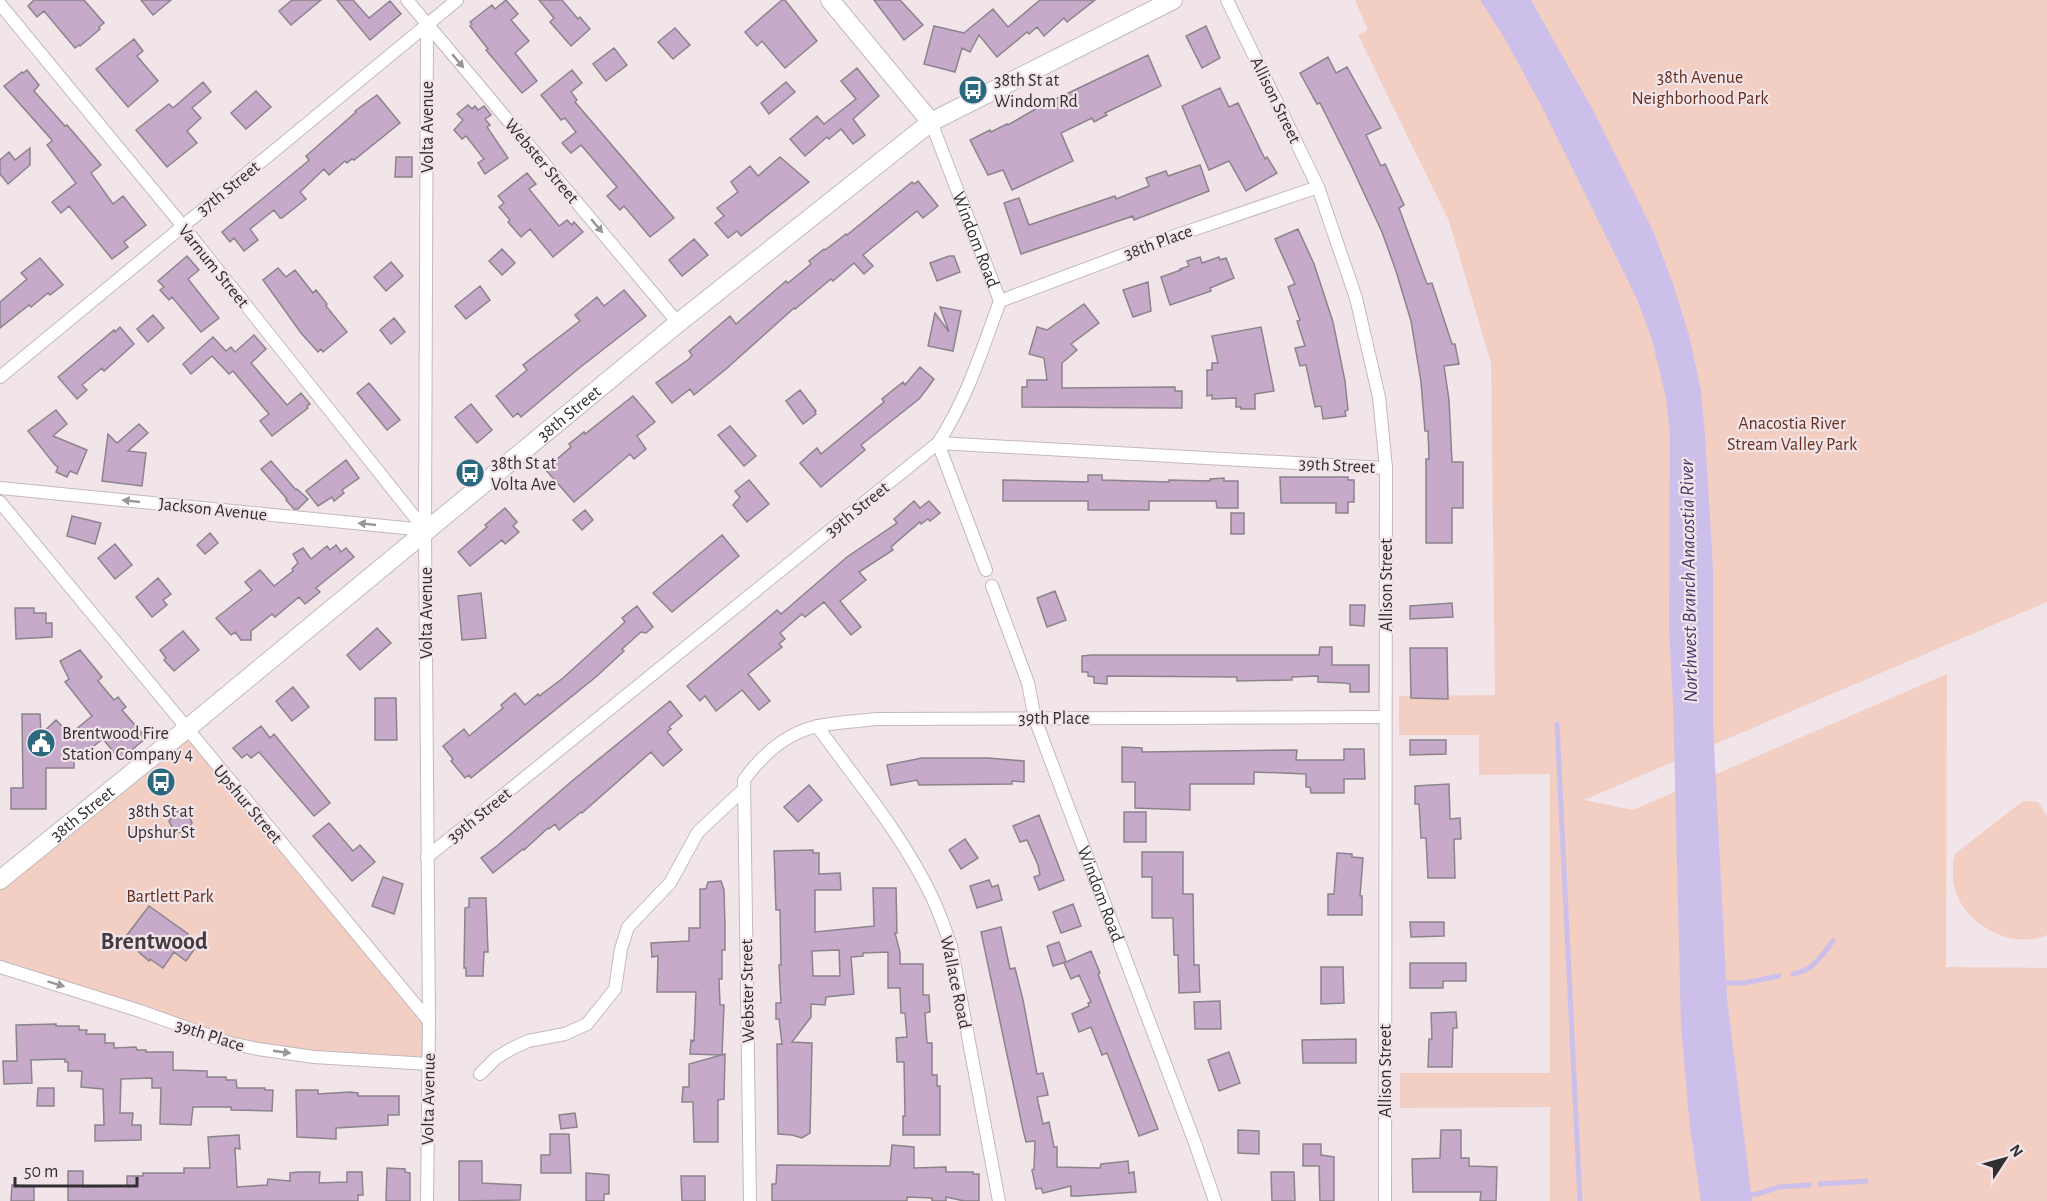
<svg xmlns="http://www.w3.org/2000/svg" width="2047" height="1201" viewBox="0 0 2047 1201" font-family="'Alegreya Sans',sans-serif">
<style>
.green{fill:#f2cec3}
.water{fill:#ccc0ea}
.lines{fill:none;stroke-linecap:round;stroke-linejoin:round}
.stream{stroke:#ccc0ea;stroke-width:5}
.building{fill:#c7a9ca;stroke:#8b848c;stroke-width:1.5;fill-rule:evenodd}
.street-casing{stroke:#c4b8bd;stroke-width:14}
.secondary-casing{stroke:#c4b8bd;stroke-width:20}
.street{stroke:#fff;stroke-width:12}
.secondary{stroke:#fff;stroke-width:18}
.oneway{fill:#999698}
.labels{text-anchor:middle;stroke-width:4.5;stroke-linejoin:round;paint-order:stroke}
.park-label{font-size:18px;fill:#682e1c;stroke:#f1e5ea}
.poi-label{font-size:18px;fill:#332e30;stroke:#f1e5ea;text-anchor:start}
.street-label{font-size:18px;fill:#332e30;stroke:#f1e5ea}
.water-label{font-size:20px;font-style:italic;fill:#4a376b;stroke:#f1e5ea}
.district-label{font-size:24px;font-weight:bold;fill:#453b40;stroke:#f1e5ea}
</style>
<rect width="100%" height="100%" fill="#f1e5ea"/>
<path class="green" d="M1355,0h692v602l-463,198 49,10 314,-136 -1,293 101,1v233h-497v-94l-150,1v-35h150v-299l-71,1v-40h-80v-39l96,-1 -4,-332 -42,-142 -91,-186 10,-5z
M186,729l243,292v43l-171,-15 -258,-82v-87z
M2023,801l15,1 9,14v119c-39,17 -93,-16 -94,-59 0,-8 -1,-16 3,-23z"/>
<path class="water" d="M1480,0h51l62,110 61,123 19,51 16,51 12,56 4,44 8,134v155l14,274 25,203h-51l-11,-73 -9,-102 -8,-322 -4,-76 1,-191 -4,-40 -14,-57 -15,-41 -95,-192 -37,-68z"/>
<g class="lines">
<path class="stream" d="M1557,724l23,477
M1793,974c20,-3 28,-18 40,-33
M1722,983h22l35,-7
M1820,1184l46,-3
M1746,1195l11,-1 22,-7 30,-2"/>
</g>
<path class="building" d="M34,0h50l20,23 -5,4 1,2 -20,17 -1,-1 -4,3 -31,-37 -7,6 -9,-11z
M141,0h30l-18,15z
M292,0h29l-30,25 -12,-14z
M337,0h16l16,18 21,-17 11,13 -31,26z
M506,0l12,14 -7,6 18,21 -14,12 22,28 -15,12 -36,-43 2,-1 -18,-23 2,-2 -2,-2 22,-17 3,4z
M539,0h23l16,19 2,-2 10,12 -19,17 -21,-24 4,-4z
M782,0h3l32,41 -32,27 -23,-27 -5,5 -12,-14z
M874,0h26l23,25 -19,15z
M1040,0h55l-28,22 -3,-4 -20,18 -7,-9 -8,7 -2,-2 -30,25 -18,-22 -9,17 -8,-4 -7,24 -31,-8 10,-38 30,7 29,-24 15,18z
M1206,26l14,32 -18,10 -16,-32z
M675,28l15,17 -17,14 -15,-17z
M134,39l9,12 -6,5 21,25 -30,26 -32,-38z
M614,48l13,17 -21,16 -13,-17z
M1148,55l13,31 -56,27 2,2 -13,7 -2,-4 -31,15 12,28 -61,29 -9,-20 -15,5 -18,-35 20,-10 1,2 16,-8 1,1 31,-18z
M1328,57l8,16 11,-6 34,61 -15,7 15,31 4,-2 19,41 -5,3 28,76 5,-1 20,61h3l4,20 -15,2 5,34 3,62h11v46h-11v35h-26v-84h3l-1,-28h-3l-4,-49 -10,-61 -15,-50 -14,-39 -32,-69 -30,-60 -3,1 -17,-31z
M857,68l22,28 -26,23 12,16 -12,9 -12,-15 -12,10 -2,-2 -22,19 -15,-17 27,-23 7,8 32,-25 -15,-18z
M27,70l12,15 -5,6 31,35 2,-1 34,40 -10,8 22,31 10,-8 23,29 -22,17 4,5 -16,12 -43,-53 -8,7 -9,-11 24,-19 -29,-38 5,-4 -1,-2 -47,-53 18,-14 1,1z
M572,70l10,13 -11,9 6,8 -2,2 99,116 -24,19 -26,-31 -4,4 -13,-14 10,-9 -36,-42 -10,8 -9,-10 14,-11 -11,-14 -4,2 -20,-25z
M203,82l8,10 -19,16 9,10 -14,13 10,12 -30,24 -31,-37 33,-26 4,4z
M786,82l9,10 -26,22 -8,-11z
M1220,88l9,19 9,-4 27,56 2,-2 10,16 -31,18 -17,-30 -20,9 -27,-64z
M256,91l15,16 -25,22 -15,-16z
M377,95l23,28 -46,37 -2,-1 -5,4 -2,-2 -16,14 -5,-6 -24,23 6,7 -24,19h-2l-6,-8 -24,19 8,11 -14,11 -10,-13 -4,4 -8,-10 85,-70 2,-2 -3,-4 50,-44 -1,-1z
M468,105l4,4 3,-3 3,4 6,-4 7,9 -6,4 5,6 -3,2 21,31 -23,16 -7,-11 6,-4 -18,-23 -4,3 -8,-9 9,-10 -6,-6z
M30,148v17l-22,19 -8,-10v-14l9,-8 6,8z
M396,157h16v20h-17z
M780,157l29,25 -68,54 -4,-5 -9,7 -13,-15 9,-7 -7,-8 21,-16 -7,-10 19,-16 8,10z
M1200,165l9,26 -75,29 -1,-4 -112,38 -17,-51 15,-5 10,27 86,-29 1,3 33,-13 -3,-8 20,-7 2,5z
M527,173l9,11 -7,5 30,37 8,-6 5,5 2,-3 9,10 -30,25 -23,-28 -9,8 -13,-15 2,-2 -11,-13 5,-4 -6,-7z
M918,181l20,25 -15,12 -6,-7 -54,44 10,11 -9,8 -10,-11 -21,18 -2,-2 -36,30 -1,-1 -68,61 -32,26 -4,-6 -18,14 -16,-20 33,-24 3,-4 -3,-4 41,-35 6,8 50,-43 2,2 23,-19 -2,-3 15,-12 1,1 21,-16 1,1 65,-53 2,2z
M1298,229l16,35 19,58 12,59 3,29 -3,1 1,5 -23,3 -2,-13 -6,1 -9,-42 -6,1 -5,-18 10,-2 -8,-25 3,-1 -12,-33 7,-3 -20,-45z
M694,239l14,16 -26,21 -13,-16z
M502,249l13,14 -13,12 -13,-14z
M187,256l12,14 -11,9 31,39 -18,14 -29,-35 -3,3 -9,-10 4,-3 -6,-6z
M949,256h5l6,16 -23,9 -7,-18z
M1200,257l2,6 17,-6 1,3 6,-2 8,20 -24,10 1,3 -41,14 -9,-28 20,-7 -1,-1 9,-3 -2,-5z
M40,258l23,27 -13,10 -2,-2 -17,14 -2,-2 -29,23v-26l27,-23 -6,-6z
M391,262l12,14 -17,15 -12,-14z
M278,268l8,9 9,-7 18,23 3,-3 11,14 -1,2 21,26 -24,20 -2,-3 -3,3 -17,-19 -38,-53z
M1148,282l3,29 -18,6 -10,-27z
M480,286l10,14 -24,19 -11,-13z
M624,290l22,26 -68,53 -57,48 -3,-4 -5,4 -17,-21 31,-26 -4,-5 57,-44 -5,-6 22,-18 7,9z
M1084,304l15,19 -28,21 6,6 -15,13v25l113,-1v4h7v17l-160,-1v-20h5v-7h20l-3,-22 -15,-4 8,-27 10,3z
M940,307l21,4 -8,40 -25,-5 7,-33 14,19z
M153,315l11,13 -16,14 -11,-13z
M394,318l11,14 -14,12 -11,-14z
M120,327l14,17 -30,27 -2,-3 -20,17 5,5 -10,9 -19,-22 56,-47 1,2z
M1261,327l13,64 -19,3v15h-14v-2h-5v-9l-24,1v-4l-5,1v-26h5v-7h6l-6,-27z
M254,335l12,14 -15,14 36,42 14,-12 9,11 -3,2 1,2 -36,28 -12,-15 9,-7 -36,-43 -4,3 -17,-18 -21,18 -8,-10 30,-27 13,14 5,-4 4,5z
M920,367l14,12 -8,11 -7,9 -58,46 4,5 -44,37 -21,-24 17,-15 4,6 63,-52 -2,-3 21,-17 2,3z
M369,383l31,37 -13,10 -30,-37z
M800,390l16,21 -1,1 1,2 -13,10 -17,-23z
M633,396l22,26 -18,14 9,13 -12,10 -4,-5 -56,48 -29,-33 26,-22 -2,-3 15,-12 1,2z
M471,404l21,26 -15,13 -22,-26z
M56,410l11,14 -14,12 34,14 -10,24 -7,-3 -3,6 -11,-5 2,-5 -3,-2 -27,-34z
M139,424l9,9 -20,18 18,2 -4,33 -40,-5 6,-47 9,9z
M730,426l26,30 -12,10 -26,-31z
M346,460l13,18 -17,12 2,3 -10,8 -2,-4 -14,9 -12,-15z
M271,461l25,29 1,-1 11,10 -10,10h-4l-8,-9 1,-1 -26,-30z
M1088,475h14v5l67,2v-2l41,1v-2l14,-1v3h14v27h-21l-1,-7h-67v9h-61v-9h-85v-21l85,2z
M1280,477h68v3h6v22h-6v11h-12v-10h-55z
M749,480l20,24 -22,18 -14,-17 7,-8 -5,-6z
M914,501l6,7 9,-7 11,12 -10,8 -2,-2 -7,5 -1,-2 -29,25 2,3 -34,22 7,8 -26,21 21,26 -10,8 -27,-33 -19,15 -3,-3 -22,19 5,6 -6,5 3,3 -34,27 22,27 -11,9 -17,-20 -26,21 -11,-15 -5,5 -13,-15 90,-76 4,4 66,-57 50,-34 -3,-4z
M505,508l12,14 -4,4 6,6 -14,12 -3,-4 -32,26 -12,-14 29,-25 -2,-2z
M585,510l8,10 -11,10 -9,-10z
M1231,513h13v21h-13z
M72,516l29,7 -6,21 -28,-8z
M210,533l8,10 -13,11 -8,-9z
M722,535l17,21 -67,56 -19,-19z
M115,544l17,21 -17,14 -17,-21z
M336,545l5,7 5,-4 8,9 -38,31 4,4 -15,12 -6,-7 -24,20 -3,-3 -21,17v9h-10l-6,-8 -4,3 -15,-17 36,-28 -7,-8 15,-12 14,16 19,-15 -1,-2 6,-6 -5,-9 10,-6 8,11 16,-13 3,4z
M158,578l13,16 -8,6 4,5 -15,12 -16,-20z
M1055,591l11,29 -19,7 -10,-29z
M481,593l5,45 -24,2 -4,-44z
M1452,603l1,14 -43,2v-13z
M1350,605h15l-1,21 -14,-1z
M637,606l16,21 -7,6 -5,-1 -19,17 2,2 -27,25 -126,102 -2,-3 -4,3 -14,-17 2,-2 -10,-13 21,-17 5,7 34,-28 -2,-3 14,-12 10,12 13,-11 1,2 24,-18 62,-56 -3,-4z
M15,608h19v5h12v10h6v14l-36,2z
M377,628l14,15 -31,27 -13,-15z
M183,631l16,19 -25,21 -10,-11 2,-2 -6,-8z
M1320,647h12v18h37v27h-19v-8l-5,-1 -27,-1v-6l-26,1v3l-55,1v-4l-130,-1v8l-13,-1v-6l-6,-1v-4h-6v-16l10,-1h227z
M1410,648h37l1,51 -37,-1z
M80,650l22,27 -4,4 16,19 4,-3 8,10 -4,3 24,28 -26,22 -17,-21 -29,22v7h-28v41h-35v-21h12l-1,-74h18l1,20 15,-14 14,14 22,-18 -27,-34 4,-3 -9,-18z
M293,687l16,20 -17,14 -16,-20z
M375,698h21l1,42h-22z
M670,701l12,15 -13,11 2,2 -4,3 15,18 -19,16 -12,-14 -69,61 -1,-1 -22,18 -4,-6 -6,5 -1,-1 -24,22 -1,-1 -30,24 -12,-15 16,-12 75,-65z
M261,726l9,12 4,-4 56,69 -16,13 -55,-64 -8,6 -4,-4 -5,4 -9,-10z
M1410,740h36v14l-36,1z
M1122,747l20,1v4l155,-2 -1,10h48v-11h20l1,30h-21v14h-33l-1,-6h-4v-13l-52,-2v12h-64v26l-55,-2v-26h-13z
M922,758h66l36,3v21l-12,-1v3l-93,1 -2,-5 -26,5 -4,-20z
M1449,784l1,35 10,-1 1,21h-7l1,39h-27l-2,-40h-5l-2,-34h-4v-18z
M809,785l13,15 -24,22 -14,-15z
M176,811l12,2 4,10 -7,11 -11,-3 -5,-10z
M1124,812h22v30h-22z
M1039,815l25,65 -25,10 -5,-13 6,-2 -2,-10 -11,-25 -7,2 -7,-16z
M329,823l24,28 7,-6 15,17 -23,19 -39,-45z
M965,839l13,19 -17,11 -12,-19z
M813,850v3h6v21l21,-1 1,17h-26v42l59,-6 -1,-38h23l1,45h-2l5,19v12h23v31h6l1,17 -5,1 2,30h5v32h5v11h3v49h-37v-19h2l-1,-54h-7l-1,-24 11,-1 -2,-24h-4l-1,-25h-12v-36l-25,1v3l-12,1 3,37 -28,3 -1,8 -14,-1v13l-19,25 20,1 -2,90 -8,5 -10,-3 -14,-1 -1,-90h5l-3,-25h-3v-16h5l-2,-38h2l-1,-55h-4l-2,-59zM839,950l1,26h-27l-1,-25z
M1142,852h41v42h10l1,71h5l1,27 -21,1 -1,-38h-4l-1,-37h-21v-41h-10z
M1337,853l15,1v3l11,1 -3,38h2v19h-34v-21h6z
M383,877l20,7 -9,30 -22,-8z
M989,880l3,7 6,-2 4,15 -25,8 -7,-22z
M721,881l3,9 1,38v22h-3v29h-3l1,26h4l-2,50 -32,-1 1,-14 3,1 2,-49h-39l1,-36 -6,1 -1,-14 38,-2v-13h11v-39h6l2,-7z
M469,898h17l2,54h-4l-1,24h-17v-8h-2l1,-60 4,-1z
M1073,904l8,22 -20,7 -8,-21z
M149,906l39,28 -4,5 12,8 -10,14 -12,-9 -11,16 -13,-9 -1,2 -25,-22z
M1410,922h34v14l-33,1z
M1001,927l9,42 5,-1 8,32 14,74 6,-1 5,22 -11,2 6,27 6,-2 5,25h3v20l43,1 1,-4 27,-3 1,12 5,-1 2,20 -58,4h-7v-10l-28,7 -2,-5 -5,1 -4,-19 2,-1 1,-28 -9,1 -3,-12 -42,-198z
M1059,942l7,20 -13,4 -6,-20z
M1091,951l9,22 -2,1 60,155 -19,7 -32,-83 -5,2 -11,-28 -12,5 -7,-18 17,-8 -1,-3 3,-1 -12,-27 -8,4 -7,-16z
M1410,963h56v18h-23v7h-33z
M1321,967h22l1,36 -23,1z
M1220,1001l1,28h-26l-1,-27z
M1456,1012l1,16h-4l-1,39h-24l1,-28h3l-1,-26z
M56,1024v2h23v4h8l-1,4h19v9h9v5l22,-1 1,3h9v2h27v18l34,1v6h19v3h10l1,8h28v2h8l-1,21 -41,-1v-3h-38l-2,18 -31,-1 1,-36h-9v-10l-31,1 -1,34h13l-1,12h9v15l-46,1v-16h9l-1,-36 -22,-2 1,-16h-14v-9h-3v-3l-34,1 1,23 -28,1 -1,-23h14l-1,-36z
M1356,1039v24h-53l-1,-23z
M1229,1052l11,31 -21,8 -11,-31z
M725,1054l-1,45 -6,1v42h-24l-1,-40h-11l1,-15h6v-23z
M38,1088h16v18h-17z
M296,1090h22v4l32,-2 8,1v3h41v19h-11v10l-52,3v11l-39,-2z
M575,1113l2,14 -16,2 -2,-14z
M1238,1130l21,1v23l-21,-1z
M1441,1130h20v28h8v8l28,1 -1,34h-16l1,-9h-68l-1,-33 28,-1z
M550,1134h19l2,39h-30v-18h9z
M239,1135l1,14 -5,-1 2,39 30,-2 1,-6 22,2v-8l8,-1h22l-1,11 28,-1v-10h15l1,23h-5v6h-290v-30h15v16l44,-1v-10h16v-3h41v-5h26l-2,-31z
M1303,1144h18v11l13,2v44h-14l-1,-35h-16z
M892,1145l22,2v21l32,-1v5h27v2h6v27h-15l-18,-4v4h-14v-3l-25,-1v4h-135v-17h4l1,-19 113,1z
M459,1161h23v22l39,2 -1,15 -61,1z
M387,1168l18,1v3l5,1v28h-24z
M1271,1172h23l1,29h-23z
M586,1173l23,2v19h-5v7h-18z
M681,1176h24v25h-23z
M12,1185l22,1v15h-23z"/>
<g class="lines">
<g class="street-casing">
<g id="street">
<path d="M407,0l271,323"/>
<path d="M1227,0l91,187 38,111 23,99 7,71 -1,733"/>
<path d="M0,4l182,221 243,305"/>
<path id="s1" d="M931,122l69,179c-18,49 -33,98 -62,142l48,127"/>
<path d="M1000,301l163,-61 155,-53"/>
<path d="M0,377l457,-377"/>
<path d="M0,488l425,42"/>
<path d="M0,502l429,519"/>
<path id="s2" d="M992,586l36,97 7,36 160,424 20,58"/>
<path d="M817,726c39,54 85,108 114,169 8,16 14,34 20,51l48,255"/>
<path d="M427,857l511,-414 448,25"/>
<path d="M0,967l140,44 90,32 28,6 56,8 115,7"/>
<path d="M480,1074l16,-16 15,-9 17,-8 37,-7 22,-10 28,-35 6,-40 7,-22 42,-44 28,-51 46,-43"/>
<path d="M427,1201l2,-180 -4,-491 2,-505"/>
<path d="M750,1201l-6,-421c18,-25 42,-47 74,-54 19,-4 40,-5 60,-7l507,-2"/>
</g>
</g>
<g class="secondary-casing">
<g id="secondary">
<path d="M830,0l101,122"/>
<path id="s3" d="M0,880l195,-158 483,-399 253,-201 242,-122"/>
</g>
</g>
<use href="#street" class="street"/>
<use href="#secondary" class="secondary"/>
</g>
<defs><path id="oneway-solid" d="M-6-.8H1V-3.2L6.5 0L1 3.2V.8H-6Z" transform="scale(1.5)"/></defs>
<g class="oneway">
<use href="#oneway-solid" transform="translate(458 61) rotate(50)"/>
<use href="#oneway-solid" transform="translate(597 226) rotate(50)"/>
<use href="#oneway-solid" transform="translate(131 501) rotate(-174)"/>
<use href="#oneway-solid" transform="translate(367 524) rotate(-174)"/>
<use href="#oneway-solid" transform="translate(56 984) rotate(17)"/>
<use href="#oneway-solid" transform="translate(282 1052) rotate(8)"/>
</g>
<defs>
<g id="bus-disc" transform="scale(1.5)"><circle r="9.5" fill="#2a697e" stroke="#f1e5ea"/><path d="M-5-6H5V4H4V6H2V4H-2V6H-4V4H-5ZM-3.5-4V0h7V-4ZM-3.5 1.2v1.5H-2V1.2ZM2 1.2v1.5H3.5V1.2Z" fill="#fff"/></g>
<g id="civic-disc" transform="scale(1.5)"><circle r="9.5" fill="#2a697e" stroke="#f1e5ea"/><path d="M-.6-6.5H3V-4.5H.6V-3L4-1V1h2V6H-6V1h2V-1L-.6-3ZM-1.2 2.5V6h2.4V2.5Z" fill="#fff"/></g>
</defs>
<g fill-rule="evenodd">
<use href="#bus-disc" x="973" y="90"/>
<use href="#bus-disc" x="470" y="473"/>
<use href="#civic-disc" x="41" y="743"/>
<use href="#bus-disc" x="161" y="782"/>
</g>
<g class="labels">
<g class="park-label">
<text x="1700" y="83">38th Avenue<tspan x="1700" dy="21">Neighborhood Park</tspan></text>
<text x="1792" y="429">Anacostia River<tspan x="1792" dy="21">Stream Valley Park</tspan></text>
<text x="170" y="902">Bartlett Park</text>
</g>
<g class="poi-label">
<text x="994" y="86">38th St at<tspan x="994" dy="21">Windom Rd</tspan></text>
<text x="491" y="469">38th St at<tspan x="491" dy="21">Volta Ave</tspan></text>
<text x="62" y="739">Brentwood Fire<tspan x="62" dy="21">Station Company 4</tspan></text>
<text x="161" y="817" text-anchor="middle">38th St at<tspan x="161" dy="21">Upshur St</tspan></text>
</g>
<g class="street-label">
<text transform="translate(1276 100) rotate(64)" y="6">Allison Street</text>
<text transform="translate(427 127) rotate(-90)" y="6">Volta Avenue</text>
<text transform="translate(542 161) rotate(50)" y="6">Webster Street</text>
<text transform="translate(228 188) rotate(-39)" y="6">37th Street</text>
<text dy="6" stroke="none"><textPath href="#s1" startOffset="126">Windom Road</textPath></text>
<text transform="translate(1158 242) rotate(-20)" y="6">38th Place</text>
<text transform="translate(214 266) rotate(51)" y="6">Varnum Street</text>
<text dy="6" stroke="none"><textPath href="#s3" startOffset="736">38th Street</textPath></text>
<text transform="translate(1337 465) rotate(3)" y="6">39th Street</text>
<text transform="translate(213 509) rotate(6)" y="6">Jackson Avenue</text>
<text transform="translate(857 509) rotate(-39)" y="6">39th Street</text>
<text transform="translate(1386 585) rotate(-90)" y="6">Allison Street</text>
<text transform="translate(426 613) rotate(-90)" y="6">Volta Avenue</text>
<text x="1054" y="724">39th Place</text>
<text transform="translate(248 804) rotate(50)" y="6">Upshur Street</text>
<text dy="6" stroke="none"><textPath href="#s3" startOffset="106">38th Street</textPath></text>
<text transform="translate(479 815) rotate(-39)" y="6">39th Street</text>
<text dy="6" stroke="none"><textPath href="#s2" startOffset="327">Windom Road</textPath></text>
<text transform="translate(956 982) rotate(78)" y="6">Wallace Road</text>
<text transform="translate(747 991) rotate(-91)" y="6">Webster Street</text>
<text transform="translate(210 1035) rotate(18)" y="6">39th Place</text>
<text transform="translate(1385 1071) rotate(-90)" y="6">Allison Street</text>
<text transform="translate(428 1099) rotate(-89)" y="6">Volta Avenue</text>
</g>
<g class="water-label">
<text transform="translate(1688 581) rotate(-91)" y="7">Northwest Branch Anacostia River</text>
</g>
<g class="district-label">
<text x="154" y="949">Brentwood</text>
</g>
</g>
<g transform="translate(2005 1159) rotate(54)" stroke="#f1e5ea" stroke-width="4.5" paint-order="stroke">
<path d="M0-4.5L10 22L0 15L-10 22Z" fill="#332e30"/>
<text y="-9" font-size="16" font-weight="bold" text-anchor="middle" fill="#332e30">N</text>
</g>
<path d="M15 1177v9h122v-9" fill="none" stroke="#332e30" stroke-width="3"/>
<text x="24" y="1177" font-size="18" fill="#332e30" stroke="#f1e5ea" stroke-width="4.5" paint-order="stroke">50 m</text>
</svg>
